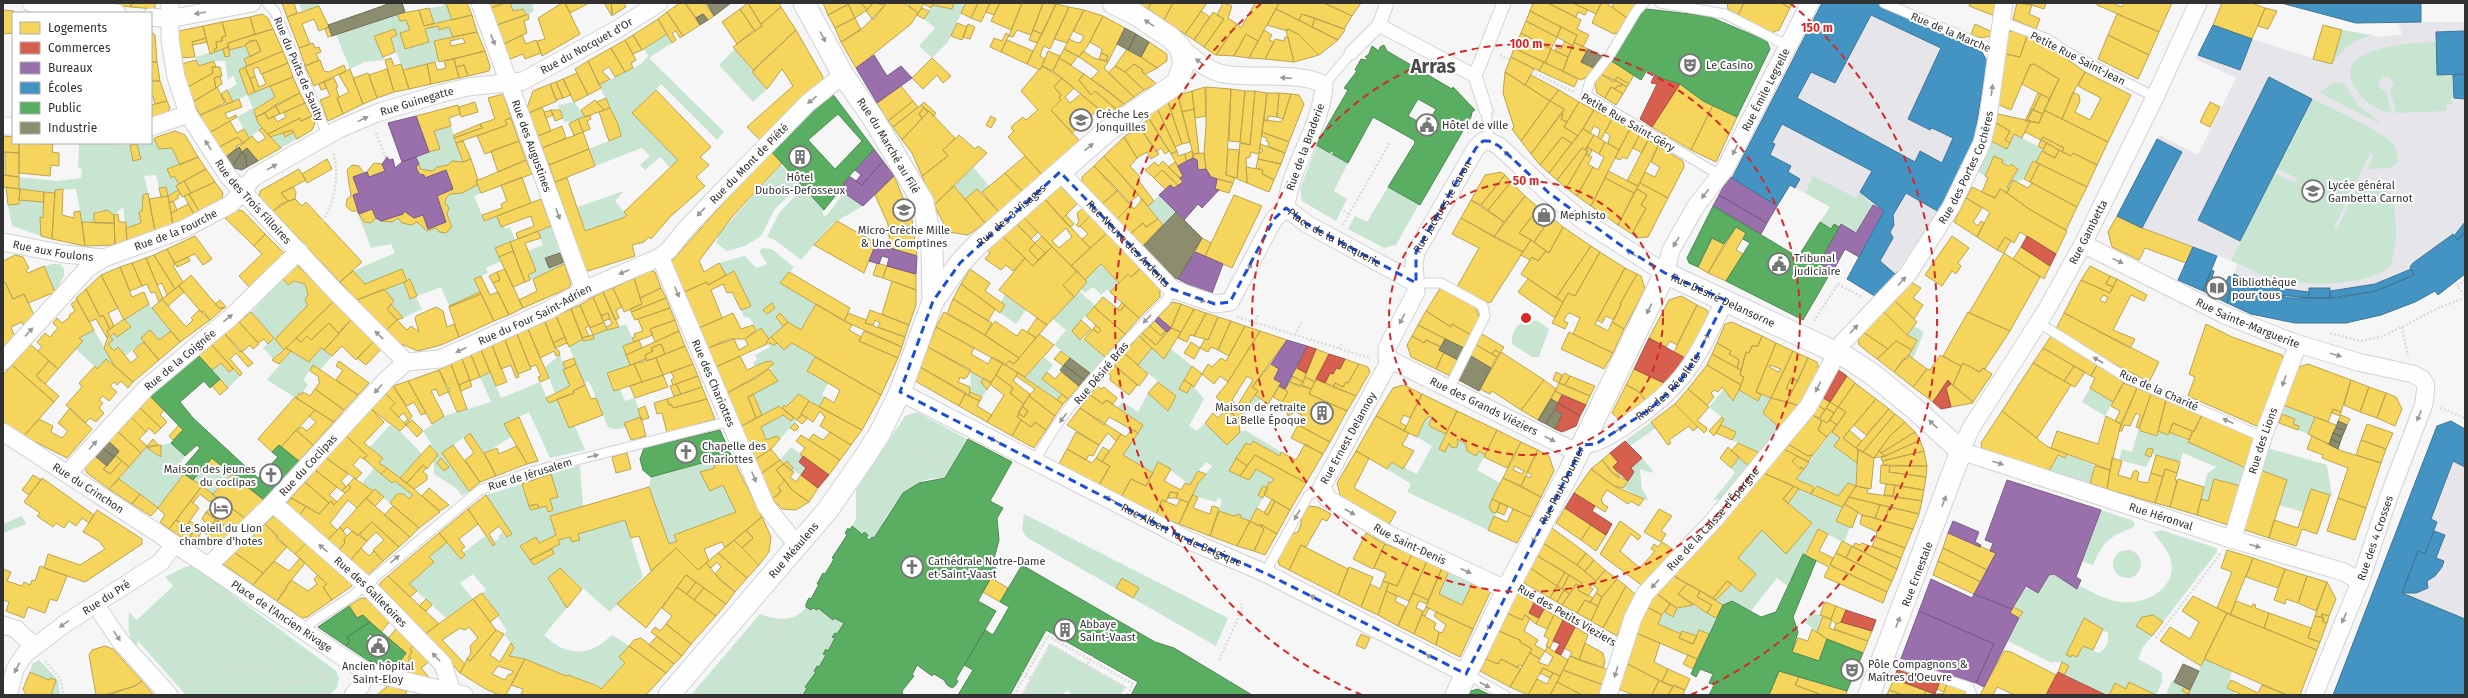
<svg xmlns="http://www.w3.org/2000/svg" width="2468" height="698" viewBox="0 0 2468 698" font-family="'Fira Sans',sans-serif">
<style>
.built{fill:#e6e5ea}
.green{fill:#c8e5d1;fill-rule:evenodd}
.homes{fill:#f6d55c;stroke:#bba44f;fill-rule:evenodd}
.shops{fill:#d6604d;stroke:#a45245}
.offices{fill:#9970ab;stroke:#7a5d86}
.schools{fill:#4393c3;stroke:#3e7697;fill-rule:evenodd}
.public{fill:#5aae61;stroke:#4e8853;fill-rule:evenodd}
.industry{fill:#8c8c6e;stroke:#71715c}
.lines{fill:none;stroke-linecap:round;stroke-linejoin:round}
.service-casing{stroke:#d2d2d3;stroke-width:11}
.pedestrian-casing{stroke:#d2d2d3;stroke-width:15}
.minor-casing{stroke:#d2d2d3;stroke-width:19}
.tertiary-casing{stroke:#d2d2d3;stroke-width:23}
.path{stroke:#dbdbdb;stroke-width:2.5;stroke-dasharray:2 2;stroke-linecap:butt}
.service{stroke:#fefefe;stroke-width:9}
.pedestrian{stroke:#fefefe;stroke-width:13}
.minor{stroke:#fefefe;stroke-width:17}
.tertiary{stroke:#fefefe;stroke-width:21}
.oneway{fill:#989898}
.marked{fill:none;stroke:#1d4ed8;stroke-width:3;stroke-dasharray:8 5;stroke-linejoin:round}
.ring{fill:none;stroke:#d62828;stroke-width:2;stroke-dasharray:7 5}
.labels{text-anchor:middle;stroke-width:4;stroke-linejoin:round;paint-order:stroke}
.street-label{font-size:11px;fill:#313131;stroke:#fff}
.poi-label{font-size:11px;fill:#313131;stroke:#fff;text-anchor:start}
.town-label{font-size:19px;font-weight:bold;fill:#4b4b4c;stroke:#fff}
.centre{fill:#d62828;stroke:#fff;stroke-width:2}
.ring-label{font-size:12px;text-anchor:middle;font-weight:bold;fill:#d62828;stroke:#fff;stroke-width:4;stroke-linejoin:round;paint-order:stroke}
</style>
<rect width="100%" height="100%" fill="#f6f6f7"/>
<path class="built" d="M1822,3h54l111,58 -11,66 4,2 -41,83 -41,58 4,5 -24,23 -31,-19 37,-68 -11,-6 -5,-7 -8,-5 -15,22 -55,-30 -13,21 -45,-28z
M2398,22h67v252l-65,34 -19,7 -35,8 -61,-1 -34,-8 -24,-11 10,-40 -95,-35 40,-76 -25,-13 2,-4 39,20 38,-77 -40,-19 2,-4 42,15 12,-31 80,25 10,-34 39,7 21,-3z
M2451,421l14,8v266h-132l104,-269z"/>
<path class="green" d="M299,3h19l1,3 -17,5z
M443,3h3l6,17 -18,3 -5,-15 14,-2z
M510,3h23v9l-7,3 -3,-6 -10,2z
M954,3l11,2 -17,37 -16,16 -13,-12 16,-18 -11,-9 8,-14 20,4z
M397,14l3,7 6,-1 4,10 -9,3 4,15 24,-6 -4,-13 13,-3 1,4 10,-3 4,10 -19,4 5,20 -36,9 -12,-32 6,-3 -2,-6 -21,7 11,24 -21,2 -14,7 -14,-35z
M2342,30l30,5c-19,5 -28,13 -40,29z
M667,34l5,9 -23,15 75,74 -7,8 -56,-56 -29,29 46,47 -8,8 -10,-11 -15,13 -5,-5 10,-9 -8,-8 -47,18 -6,-17 32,-13 -3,-12 -19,-39 42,-21 7,-8 -4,-7z
M2436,42l1,33h16l1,23h-3l1,6h-6l1,7 -51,2 -6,-22 4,-6 -5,-8h-7l-5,9 9,6 6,21c-15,-2 -25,-10 -35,-22 -32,-45 56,-48 79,-49z
M245,46l5,11 -3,9 -8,4 9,25 22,-9 5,11 -21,13 8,18 -13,10 -12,-21 16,-9 -6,-13 -14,7 -6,-12 10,-6 -4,-9 -5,5 -3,-19h-11l-15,5 -4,-9 28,-8 3,8 4,-1 -1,-6z
M735,49l32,40 -14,13 -34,-37z
M2339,82l5,2 14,21 25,20 -63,-32 12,-10z
M2312,99c18,9 69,31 81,45 4,5 4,11 5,18l-7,6 -24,1 6,-13 -2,-4 -37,75 3,2 23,-48h25l3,2c9,24 11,61 2,84 -30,21 -88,19 -122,10 -13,-4 -24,-12 -37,-16l43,-88 21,10 3,-4 -21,-11z
M574,102l11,14 -16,8 -1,-3 -3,2 -7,-18z
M416,116l14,36 9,-3 -5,-18 17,-5 12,36 8,-3 7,21 -2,1 5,12 -7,3 8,19 15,1 9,13 4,-2 5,13 -20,8 6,13 -15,7 2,5 -14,6 6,13 -31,14 -8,-19 -24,9 -15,-27 -37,15 -12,-13 42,-18 -4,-9 -20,4 -14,-37h-6l-5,-5 1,-7 4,-3 -4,-26 5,-5 7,1 5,7 10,-10 8,1 5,-7 2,3 4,-1 3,9 6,-6 -14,-39z
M282,132l3,5 9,-5 3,7 -16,9 -11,-11z
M2014,134l29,15 -7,13 -3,-1 -9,18 -8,3 -3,-2 -4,8 -2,-1 10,-18 -1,-3 -14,-3 1,-3 -9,-4 -9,20 -7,-4 13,-31 16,7z
M154,138l5,11 13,-1 8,17 -13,4 4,9 3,-2 5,8 -3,2 2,4 -10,6 -2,-9 -7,1 -3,-13 -12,1 4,16 -4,3 -2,16 -3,1 2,11 -15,5 -3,-21 -9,8c-8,0 -9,-9 -20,-2v10l-12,-1 -6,-33 -20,1 -1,3 -36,-4v-12l38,4 24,-3 1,-9 -4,-1 1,-25 51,2 4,16 7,-2 -4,-15 14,-1v-4z
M1317,145l31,18 -14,28 13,8 -11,22 -34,-20 -2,-12z
M781,165l19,19 -25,25 -14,27 -16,10 -18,5 -12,-9 3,-3 -1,-3z
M973,167l16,19 -8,7 -4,-4 -12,10 -11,-13z
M1813,176l43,22 4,-6 13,13 -17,28 -15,-9 -2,3 -5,-3 -3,5 -11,-7 10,-15 -25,-14z
M1388,187l31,17 -23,41 -12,3 -36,-19 7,-13 12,6z
M803,188l21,22 -2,3 3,4 19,-24 19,13 -31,18 -31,36 -26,-20 -8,-3 12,-24z
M624,191l-9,10 12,14 -4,3 -38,13 -8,-24z
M1159,195l17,17 -13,13 -15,-19z
M19,200l24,2v16h-3v5h2l-1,13 -29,-10 -4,-21z
M551,226l9,27 -14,5 18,4v2l-34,16 -2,-5 8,-4 -8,-20 15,-6 -5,-14z
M763,248l9,1 22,18 -13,16 35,21 -15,26 -13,-8 -8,-9 -4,4 7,9 -14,13 -8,-10 -5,1 -6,-12 -6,-1 -3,-7 9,-4 -16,-35 -8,4 -7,-12 26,-7 11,12 11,-4 -8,-13z
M52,264h8l4,5v7l-9,16 -11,-26z
M1101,265l18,18 -9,9 -3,-3 -6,6 -8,-8 -8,6 -4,-4 6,-6 -2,-3z
M283,279l22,5 3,10 -3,7 3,4 -33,34 8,10 -10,10 -10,-11 11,-10 -23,-26z
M404,282l6,17 6,-2 6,12 -19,9 -12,-14 3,-3 -10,-12z
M1079,291l16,14 -23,26 8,9 4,-1 21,18 -15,16 -36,-28 12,-15 -13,-11z
M1005,294l21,16 -10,14 -16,-11 5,-7 -4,-4z
M149,304l22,27 -12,9 -9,-10 -9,8 2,4 -18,14 -7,-9 -4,4 -6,-7 5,-4 -3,-3 4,-4 3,4 14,-10 -7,-8z
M1528,320l10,1 11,8 -10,28h-7l-20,-13c-1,-12 5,-22 16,-24z
M626,324l8,18 -8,13 4,10 -23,9 7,17 6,-2 5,12 10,-3 6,19c-11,8 -20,16 -33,10l-19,-46 -5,2 -15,-36 14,-8 1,2 10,-2 -1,-4z
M1914,326l10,6 -11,27 -5,-4 9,-14 -10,-6z
M94,330l20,35 -8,-6 -9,10 -21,-20 6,-8 -3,-3z
M777,343h15l23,14 -8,14 21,12 -6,12 3,2 -6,10 -20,-13 -13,13 -7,-1 -17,9 -9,-21 21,-30 -3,-3 -16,5 -2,-3 4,-3 -2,-5 15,-8 -3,-3 7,1z
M321,348l11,8 -12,14 -7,-4 -10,14 5,4 -7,11 -2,-2 -3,5 -29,-18 24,-29 18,11z
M1152,348l12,11 7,-10 21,17 -13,23 8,4 5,-8 12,14 -15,27 8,5 8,-8 22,22 13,-13 5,-2 36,22 -1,4 -27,-15 -17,17 -7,13 20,9 7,-11 18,10 -8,8 -3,-1 -5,9 5,3 -13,23 -9,-3 -1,-4 -6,2 -15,-5 3,-11 -4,-2 -2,4 -24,-7 6,-12 14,-17 -6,-4 -8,9 -8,14 -31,-23 -6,11 -30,-18 20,-30 -26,-18 6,-5 15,10 10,-19 20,18 8,-15 -38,-31z
M560,355l5,14 -2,1 7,16 -15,7 -10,-26z
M1044,357l9,8 -11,14 20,15 -5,6 -32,-23z
M221,363l8,9 4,-3 7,7 -12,12 -16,-18z
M971,370l13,8 -3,4 6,8 -5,7 -12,-5z
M490,372l11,26 39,-16 9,21 8,-4 12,29 6,-2 10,24 -35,8 -21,-46 -24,12 7,13c-11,5 -16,11 -28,16l-14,-20 -28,20 27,38 -7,5 -5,-7 -23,-15v-14l4,-5 -15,-24 21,-15 47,-14 -11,-25z
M2090,388l23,14 -8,14 -23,-14z
M1723,390l8,6 -1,3 3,2 6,-11 18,11 4,-6 10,3 -8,15 18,16 -21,24 -28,-13 4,-8 -15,-7 3,-6 -15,-12z
M1255,395l6,4 -22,24 -1,-4z
M2283,405l32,12 -7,17 -10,-4 1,-4 -6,-2 2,-5 -12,-5 -4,9h-3z
M917,412l50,27 -22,39c-39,-3 -54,32 -71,60l-2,-1 -2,3 -6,-8 -1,3 -11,-9 4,-7v-29l49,-74z
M783,415l7,6 4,-3 3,2 -17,19 -3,-3 -11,4 -5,-13z
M1430,416l2,2 -3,6 17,10 -6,15 5,3 4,-9 2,4 5,1 2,-4 -1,-5 9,5 1,7 9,4 3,-4 6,4 -8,15 23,13 -11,24 3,5 4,1 -8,17 -81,-38 4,-8 -24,-15 5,-7 25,12 15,-28 -15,-9 8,-17z
M1651,422l5,6 -26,18 -5,-5z
M390,425l10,6 22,23 -22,24 -21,-15 4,-5 -13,-11z
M2139,428l2,3 16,5 1,-5 10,4 1,-3 77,36 -5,18 -27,-7 -6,22 -7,-2 6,-25 9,-7 -33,-14 -3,9 -28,-8 1,-5 -5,-1 -2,7 5,2 -5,10 -27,-7 3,-11 10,3z
M1832,432l8,6 -6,8 23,17 -1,23 -8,-3 -10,13 -42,-17z
M171,443l14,13 -8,12 7,6 -26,34 -25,-20 -14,-9 27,-32 15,10v-12z
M791,447l12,9 -4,6 7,6 -5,7 -10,-6 2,-1 -6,-7 -3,3 -4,-4z
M2271,449l56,16 5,31 -21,-7 -8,23 -24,-7 8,-25 -27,-10 7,-20z
M2067,454l28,12 -5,17 -41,-12 9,-16 7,3z
M1739,457l10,9 -28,33 -8,1 22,-27 -4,-5z
M1642,458l11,13 -1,2 -12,-4 2,20 6,10 -1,2 -24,-13 11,-16 -3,-4z
M712,460l3,8 -14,4 9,19 13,-6 13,27 -61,23 2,6 -8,3 -20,-57 2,-10z
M220,465l11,10 -19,20 -19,-15 10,-13 8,7z
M580,465l3,42 -27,28 -17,8 -3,-5 -16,8 15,19 19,-10 -2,-6 8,-5 -2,-4 12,-3 2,5 6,-8 47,-14 18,57 -33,35 -50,-44 -12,10 19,30 -23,27c23,22 45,22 68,0l17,11 -10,11 6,6 -24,26 -3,-4 -30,-10 -2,1 -41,-17 -16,-3 5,-8 -10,-14 3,-3 -25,-38 4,-3 -13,-16 -13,9 13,16 -27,19 -37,-34 25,-22 -5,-5 18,-15 14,17 4,-4 -2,-2 22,-17 8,10 2,-2 -1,-2 5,-4 -1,-2 5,-4 4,5 5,-3 -26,-39 36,-11 9,26 15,-4 2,5 4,-1 -2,-11 8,-3 -7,-22z
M374,468l18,15 3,-2 18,14 -4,4 -5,-5h-7l-7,9 -15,-13 -2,1 -11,-8z
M1799,489l43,18 -6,14 14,6 -6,16 -26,-14 -31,57 -10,-8 -26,33 -19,-9 -9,3 -9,-4 18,-17 9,8 -3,-34 24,-28 24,24 26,-30 -24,-21z
M2101,510l30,10 3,2v5c-25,10 -30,13 -41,38l-11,-4z
M1024,514l204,104 -12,28 -190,-109 -4,-8z
M22,516l4,8 -23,9v-9z
M2161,530l56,18v4l-54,70 -10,-7 -11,2 -6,8 16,11 -9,11 -5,12 24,13v10l-6,13 -27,-13 -3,7 -11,-5 -6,11h-3l-42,-20 4,-10 -14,-4 -2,2 -44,-22 15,-29 -10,-5c10,-16 20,-31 41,-33l23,15 3,-3c12,6 26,14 40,16 26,4 60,-15 50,-45 -3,-8 -12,-18 -17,-25zM2084,619l24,14c1,10 -1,14 -9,20l-16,-7 -6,11 -5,-2 -1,2 -5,-2z
M2113 564a14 14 0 1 1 28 0a14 14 0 1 1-28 0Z
M192,566l10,1 15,10 1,7 118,87 3,7 -2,9 -7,8h-144l-48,-54 -2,9c-8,-13 -8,-23 -7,-38l8,8 36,-34 -8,-9 20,-10z
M1449,571l24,11 -11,23 -23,-11z
M1693,605l23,13 -7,16 -10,-4 -2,6 -14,-5 -2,3 -23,-10 7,-12 8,5 4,-9z
M806,607l5,3 2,-2 4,2 1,-2 15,12 1,-2 10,5 -7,11 -2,-1 -2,4 2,1 -7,13 -2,-1 -3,4 3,1 -7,12 -3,-1 -2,4 2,2 -11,15 2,1 -4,7h-112l69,-81c16,6 35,9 46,-7z
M1810,612l13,4 -6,16 -11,-9z
M1050,644l75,43 -5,8h-46l-6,-4 -8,4h-38z
M2204,659l28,12 -5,17 8,4 -2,3h-67l6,-15 12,7 -2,4 7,3z
M39,660l19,20 2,15h-9l5,-15 -6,-2 -1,2 -19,-8 2,-8z"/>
<path class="homes" d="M100,3h31v4z
M131,3h24v6l-24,-2z
M282,3h12l3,10 -10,4z
M446,3h21l5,12 -20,5z
M486,3h19l-17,6z
M505,3h5l3,8 10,-2 3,6 -32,11 -6,-17z
M562,3h3l15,31 -38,22 -5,-15 8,-2 -7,-21z
M565,3h24l-19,10z
M604,3h7l1,13z
M611,3h13l2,4 -13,8z
M680,3h5l15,22 -17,11 -16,-24z
M685,3h20l9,13 -6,4 -5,-6 -7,4z
M748,3h31l2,4 -20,17z
M748,3l14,23 -7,5 -15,-22z
M823,3h28l-23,12z
M851,3h10l6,7 -12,8 -7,-14z
M861,3h12l-6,7z
M873,3l12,2 -12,15 -7,-9z
M887,3h17l14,10 -7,11 -55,44 -15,-26 23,-15z
M910,3h23l-2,5 -7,-4 -6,9 -9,-7z
M933,3h21l-2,6 -20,-4z
M966,3h12l-7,15 -10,-5z
M978,3h12l-9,19 -10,-4z
M990,3h10l-6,12 -8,-3z
M1000,3h22l-11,27 -20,-9z
M1022,3h21l-12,32 -14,-5 -4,7 -4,-1z
M1043,3l13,1 -14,30 -9,-4z
M1137,3h14l-3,6z
M1151,3h22l-9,17 -16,-11z
M1173,3h34l-22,31 -21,-14z
M1223,3l9,3 -4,12 9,6 -21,31 -2,-1 -10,-7 20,-28 -7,-4z
M1255,3h24l-21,38 -12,-7 -12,22 -18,-1 21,-31 4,4z
M1279,3h45l28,13 -8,13 -42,-15 -3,6 -23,-11z
M1324,3h37l-9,13z
M1533,3h15l33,17 -4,9 12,6 -6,12 -9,-5 3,-7 -47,-24z
M1548,3h25l15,7 -3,5 -7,-3 -2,5z
M1573,3h25l3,1 -5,10z
M1601,3h5l21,15 -10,15 -3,1 -22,-11z
M1614,3h22l-9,15 -15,-11z
M1727,3h17l-6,12 -10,-6z
M1744,3h37l9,5 -11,22 -8,3 -33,-18z
M1781,3h12l-3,5z
M1970,3h27l-2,13 -26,-10z
M2017,3l15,2 -3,9 11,5 -4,10 -23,-10z
M2026,3h20l-2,6z
M2097,3h15l10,4 2,-4h48l-13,29 -62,-27z
M2222,3h30l13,5 -13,31 -39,-14z
M848,4l7,14 -20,10 -7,-13z
M1056,4l13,3 -19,42 -6,-3 -2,4 -2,6 5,3 -5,11 -13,-6z
M319,6l10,21 -10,4 -5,-12 -12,5 8,20 -11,4 -12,-31z
M781,7l15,23 -43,40 -20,-23 29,-21 -1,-2z
M1069,7l15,3 -17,33 -13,-4z
M429,8l5,15 -10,3 -5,-16z
M922,8l7,3 -5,8 -7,-4z
M2265,8l12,3 -9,18 -10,-3z
M740,9l14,21 -17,14 -15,-22z
M1276,9l62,31 -19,15 -21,-21 -10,-5 -1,2 -20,-6z
M3,10l11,1 -1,22 -10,1z
M419,10l5,16 48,-11 5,17 -24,5 -4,-10 -10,3 -1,-4 -13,3 4,13 -24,7 -5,-16 10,-3 -4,-10 -6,1 -3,-7z
M1084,10l19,6 -16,31 -8,10 -15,-8 5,-10 8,4 4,-1 3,-6 -11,-5z
M1201,11l9,6 -16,23 -9,-6z
M1530,11l31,16 -4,10 -31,-16z
M667,12l16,24 -3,2 -4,-7 -4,2 4,7 -4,3 -14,-24z
M1213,12l11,7 -20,28 -10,-7z
M262,14l6,4 5,11 -18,5 -5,-17z
M528,14l1,5 -5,2 3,12 -25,12 -8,-19z
M1302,14l13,4 -3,9 -13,-7z
M2117,14l42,18 -10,23 -41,-20z
M1103,16l22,12 -17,34 -2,-1 2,-5 -7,-3 1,-4 -12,-7z
M250,17l5,17 -27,9v4l-13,5 -1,-3 3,-1 -1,-6 6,-1v-4l4,-1 -4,-14z
M855,18l6,12 -20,12 -6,-14z
M1315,18l29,11 1,1 -7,10 -26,-13z
M658,19l9,15 -25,16 -9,-15z
M1526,21l31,16 -6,12 -30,-16z
M222,22l4,14 -4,1v4l-6,1 1,6 -3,1 1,3 -5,2 -7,-28z
M957,23l10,4 -5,13 -11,-4z
M968,24l7,3 -5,12 -7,-2z
M1975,24l17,8 -1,4 -10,2 -10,-4z
M2323,25l19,5 -10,34 -19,-5z
M203,26l3,12 -14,4 3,15 -15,1 -4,-22 3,-5z
M329,27l3,9 -4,1 -3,-8z
M1561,27l16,8 -4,11 -16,-9z
M273,29l10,22 -36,15 -3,-7 17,-8 -5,-11 -7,1 -4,5 -16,4 -1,-7z
M395,29l2,6 -6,3 4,14 -12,5 -9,-21z
M1288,29l10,5 21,21 -25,7 -8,-32z
M796,30l27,47 -2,8 -59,57 -15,-15 46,-41 -11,-17 -15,20 -15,-17z
M1033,30l9,4 -5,9 -8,-3z
M1264,30l8,5 -3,5 5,2 -9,17 -16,-1z
M2013,31l14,5 -7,21 -15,-3 3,-22z
M151,32l4,3 2,27h-6z
M477,32l8,19 -46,11 -5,-21zM463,38l2,5 -14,3 -1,-5z
M1006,33l3,2 -8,17 -11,-5 4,-9 8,3z
M1521,33l30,16 -6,14 -31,-15z
M1246,34l12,7 -9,17 -15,-2z
M522,35l4,9 10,-4 5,13 -16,6 -2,-5 -15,6 -6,-15z
M633,35l9,15 -9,4 -8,-14z
M2108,35l41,20 -11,24 -40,-20z
M2027,36l16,6 42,30 -10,17 -13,30 -18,-9 15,-31 -25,-15 -4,1 -19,45 -14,-6 8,-50 15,3z
M1285,37h3l6,25 -29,-3 10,-20 9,2z
M206,38l1,4 -14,3 -1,-3z
M256,40l5,11 -11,6 -5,-13z
M625,40l11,20 -5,3 2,5 -8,4 -14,-24z
M1007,40l26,11 -6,13 -26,-12z
M1565,41l8,5 -5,11 -13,-6 2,-4 4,2z
M1149,42l18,12v7l-10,7 -16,-11z
M1574,42l14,7 -7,13 15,7 -4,5 -11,6 -18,-9z
M313,43l2,5 4,-1 2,5 -5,2 3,6 -14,6 -6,-18z
M228,47l2,9 -5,1 -2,-8z
M611,48l14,24 -10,5 -6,-10 -7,4 8,8 -11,6 -11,-24z
M1514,48l30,14 -5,9 -28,-14z
M1064,49l14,7 -7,9 -12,-7z
M1127,49l14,8 16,11 -11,6 -4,-2 1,-2 -9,-6 -9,8 -10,-6z
M1551,49l17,8 -5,14 -18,-8z
M283,51l5,12 -27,11 -3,-7 -5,2 2,7 -5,3 -5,-12z
M485,51l5,15 -1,5 -21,5 -4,-11 -8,2 -2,-8z
M1048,51l12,5 -7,15 -11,-5z
M1083,51l11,7 14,4 -4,6 30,29 -10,7 -33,-25 8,-8 -20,-14z
M1101,53l7,3 -2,5 -7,-2z
M1511,57l23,12 -9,16 -20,-13z
M391,58l3,8 7,-2 8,25 -15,3 -9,-32z
M932,58l19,18 -8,7 -6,-8 -14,14 -11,-11z
M1059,58l25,16 -5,6 12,15 4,-4 21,18 -9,7 -54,-45z
M454,59l5,19 -28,6 -4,-20 8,-2 2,8 9,-2 -2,-7z
M196,60l3,6 15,-5 2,6h-4l1,6 -27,15 -5,-24z
M320,60l4,11 5,1 15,-7 2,6 -32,15 -9,-20z
M1610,60l24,15 -5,9 -12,-7 -3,5 -13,-8z
M588,61l13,27 -13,7 -13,-26z
M151,62h6l3,19h-9z
M1544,62l34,17 -4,8 -35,-16z
M288,63l5,14 -38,15 -5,-13 5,-3 4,11 7,-3 -4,-10z
M427,64l4,20 -22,5 -6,-19z
M1134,64l9,6 -1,2 15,12 -13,6 -19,-18z
M2034,64l25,15 -9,20 -28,-15 8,-19z
M464,65l4,11 -9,2 -3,-11z
M1042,66l20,12 -8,9 7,8 -2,3 2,2 -10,10 29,31 -37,35 -35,-39 6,-6 -3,-3 2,-3 10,-8 3,3 12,-10 -17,-19z
M1115,66l10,6 19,18 -10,7 -26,-24z
M212,67h8l2,9 -8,2 2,10 -23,14 -7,-14 27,-15z
M245,67l10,25 -7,3 -9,-25z
M350,69l13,35 -20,10 -6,-16 12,-6 -10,-17z
M387,69l7,23 -17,6 -8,-23z
M1505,72l45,29 -29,40 -9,-12 2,-2 -11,-34z
M2085,72l46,23 -23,47 -46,-23 11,-27 6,3 1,6 -5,11 15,8 11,-22 -23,-12z
M368,73l9,25 -14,6 -10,-26z
M577,73l11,22 -14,7 -11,-23z
M1084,74l23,16 17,14 -8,5 -21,-18 -4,4 -12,-15z
M1601,74l21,10 -2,3 -2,-2 -3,4 -4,-2 -6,11 -8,-5 -2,-9z
M1531,75l28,15 -9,11 -25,-16z
M220,76l2,8 -6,4 -2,-10z
M293,77l7,16 -44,24 -2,-7 21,-13 -5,-11z
M1617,77l12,7 -2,3 -12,-7z
M334,78l4,9 -2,1 3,9 -2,1 6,16 -15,7 -8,-21 10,-4 -6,-14z
M1062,78l12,10 -9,9 5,6 11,-9 18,15 -27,24 -21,-23 10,-10 -2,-2 2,-3 -7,-8z
M563,79l8,16 -8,3 -7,-16z
M151,81h9l7,20 -12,3 -2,-8h-2z
M324,82l3,6 -6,2 -2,-6z
M556,82l7,16 -7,2 -6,-16z
M550,84l7,17 -28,12 -2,-5 6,-17z
M1622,84l5,3 -4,7 -8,-5 3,-4 2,2z
M1680,84l33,21 -22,45 -39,-23z
M901,86l12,15 -25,20 -11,-18z
M217,87l8,16 -25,12 -7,-13z
M1205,87l1,29 -11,2 -3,-27z
M1206,87l25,2 -5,86 9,3 -2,5 -22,-6 -5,-8 -2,-16 2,-27z
M1611,87l12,7 -7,11 -11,-7z
M1231,89l14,2 -5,51 -11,-1z
M227,90l6,12 -6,2 -6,-10z
M656,90l55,57 -11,10 9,8 -13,12 9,9 -35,31 -19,22 -2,-2 -5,5 -12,3 3,11 -47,15 -4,-3 -29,-86 12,-4 18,53 38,-13 4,-3 -3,-3 54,-52 -46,-47z
M1559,90l20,12 -12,20 -6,-3 3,-10 -14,-8z
M1192,91l2,18 -12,3 -4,-17z
M1245,91h10l-5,54 -10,-3z
M1255,91l12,2 -8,61 -8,-2 -1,5 -4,1 1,25 -10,-4 3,-36 10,2z
M300,93l5,10 -25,11 -5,-9z
M1267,93h12l-2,24 -9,-1v5l-4,-1z
M1279,93l12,1 -8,25 -6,-2z
M2038,93l3,1 -14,27h-2z
M503,94l8,24 -6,2 2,5 -51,18 -2,-5 28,-10 -2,-4 15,-5 -7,-21z
M1291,94l8,1 5,9 -15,38 -27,-10 2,-12 17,2 2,-3z
M2041,94l9,5 -7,15 -10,-4z
M1178,95l12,47 -8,2 -14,-42z
M606,98l4,10 -6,2 -7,-8z
M239,99l3,8 -17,6 3,6 8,-4 1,2 -28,16 -9,-18z
M595,100l9,10 -19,7 -4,-7z
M167,101l3,7 -5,8 -14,4v-15z
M913,101l5,6 -25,20 -5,-6z
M1550,101l14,8 -33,45 -10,-13z
M475,102l3,10 -17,5 -2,-10z
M924,102l12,11 -2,3 -13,-11z
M1168,102l14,42 -7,3 -18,-39z
M1579,102l15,8 -16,26 -14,-9z
M2210,102l10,5 -10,20 -10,-5z
M305,103l7,13 -11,5 -1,-3 -32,16 -10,-11 -2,-6 9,-4 3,6 6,-3 3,6 9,-5 -2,-5z
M275,105l5,9 -12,5 -3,-6z
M458,105l2,9 -11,4 2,8 -17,5 6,18 -11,3 -13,-36z
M921,105l3,3 -5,6 3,4 -20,22 -9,-13z
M1713,105l24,12 -21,45 -25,-12z
M542,107l9,24 -13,5 -9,-23z
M610,108l8,16 3,12 -12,5 -10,-29z
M924,108l4,4 -6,6 -3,-4z
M1157,108l20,43 -6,3 -24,-39z
M1194,109l5,44 -6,1 -11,-42z
M2032,109l11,5 -4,9 -12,-2z
M551,110l2,5 -7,3 -2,-6z
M551,110h9l3,8 -8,3z
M1594,110l18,9 -11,21 -3,-3 2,-8 -6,-3 -4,7 -7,-4z
M2044,110l64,32 -11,23 -24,-12 -2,3 -9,-4 2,-4 -21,-11 -2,3 -16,-8 5,-11 9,2z
M929,111l26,27 -12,12 5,6 -26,20 -10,-23 -10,-13z
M1562,113l1,2 -2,4 6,3 -3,5 14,9 -6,7 -10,-6 -22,28 -9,-11z
M1998,114l32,7 -8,17 -8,-4 -4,9 -5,-3 5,-9 -14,-8z
M590,115l1,4 -4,2 3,8 -7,3 -5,-13z
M312,116l3,7 -3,7 -15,9 -5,-9 -22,7 -2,-3 32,-16 1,3z
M991,116l5,3 -5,9 -5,-3z
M511,118l8,23 -34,13 -8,-18 30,-11 -2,-5z
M578,119l5,13 -9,3 -5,-11z
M1149,119l20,32 -4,3 -4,-6 -5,4 -17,-26z
M1612,119l18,10 -11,21 -11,-7 2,-8 -5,-3z
M230,121l7,12 7,-4 5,9 -6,5 -5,-6 -19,10 -10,-14z
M1996,123l14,8 -5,9 5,3 -3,6 -16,-8z
M480,124l2,4 -28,10v-3z
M562,126l4,12 -24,10 -4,-12z
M1139,126l20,28 -8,5 -4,-7 -10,6 -13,-21z
M262,128l19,20 -23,13 -11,-13 -5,4 -3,-5 13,-11 6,7 8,-5 -7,-8z
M1583,129l11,6 -9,15 -3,-2 -25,32 -8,-7z
M1630,129l10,5 -13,25 -4,-2 -3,3 -5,-2z
M292,130l2,2 -9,5 -2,-4z
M175,131l10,4 13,22 -18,8 -8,-17 -13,1 -5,-11z
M583,132l6,17 -40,16 -7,-17z
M1262,132l27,10 -4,11 -17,-7 1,-4 -3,-1 1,-3 -5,-2z
M1640,134l8,6 -6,13 -9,-5z
M959,135l16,14 3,-3 9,7 -53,52 -12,-29 26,-20 -5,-6z
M1594,135l11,7 -6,12 -12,-7z
M3,136l10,1v6h6v10l-16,-1z
M238,137l5,6 -7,3 1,2 -11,9 -7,-10z
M1124,137l13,21 -7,8 10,11 -2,3 16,21 -6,5 -44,-50z
M1562,137l10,6 -23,30 -9,-8z
M2043,137l21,11 -2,4 -21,-12z
M1648,140l10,6 -20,40 -11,-5z
M2041,140l6,3 -4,6 -5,-3z
M463,141l8,18 -8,3 -7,-19z
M519,141l7,19 -28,12 -7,-21z
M1605,142l14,8 -28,56 -14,-10 16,-29 5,3 6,-13 -5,-3z
M19,143l34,1 -1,8 7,1v13l-8,-1 -1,11 -31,-3z
M2047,143l12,7 -4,8 -10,-5 -2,-4z
M137,144l4,15 -8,2 -3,-16z
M1260,144l25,9 -4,11 -23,-5 1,-7h3l1,-2 -3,-1z
M1658,146l25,15 1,6 -16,31 -28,-15 5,-11 10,5 5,-10 -9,-5z
M1587,147l5,3 -3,6 -3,-2z
M1582,148l6,3 -22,37 -9,-8z
M589,149l6,17 -40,16 -6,-17z
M1228,149l11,1 -2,28 -11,-3z
M770,150l12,13 -50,54 -33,44 5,11 15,-9 7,12 -18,10 -1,-3 -23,10 -13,-30z
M2059,150l12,6 2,-3 24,12 -10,22 -51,-25 6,-11 13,7z
M1177,151l1,5 7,-2 1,7 -8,5 -7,-12z
M1192,151l1,7 -7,3 -1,-7z
M5,152l14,1v24l-14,-2z
M1204,153l2,16 -8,1 -1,-10 -3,-1 -1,-5z
M1586,154l6,3 -4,7 5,3 -16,29 -11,-8z
M1025,156l18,20 -20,16 -18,-19z
M1104,156l35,39 -11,8 -34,-37z
M1994,156l9,4 -1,3 7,3 2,-2 7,5 -11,18 2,1 -2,5 -7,-4 -5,9 -13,-6 6,-14 -3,-2z
M198,157l8,12 -27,15 -5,-8 -3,2 -4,-9z
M327,159l5,10 -25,14 -5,-9z
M471,159l7,21 -2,1 1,4 -15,8 -12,1 -4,4 -1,5 4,5 -2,6 5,13 -6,6 -7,-1 -3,-4 -9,3 -10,-9 -6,3 -9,-2 -4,-5 -5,4 -12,-1 22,-7 1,-3 10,7 9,-3 5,14 18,-7 -9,-26 16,-7 -7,-19 -21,8 -1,-3 -5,-1 -3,-7 3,-3 1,5 13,2 4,-4 11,-2 4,-4 11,1z
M1258,159l23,5 -7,16 -12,-6 1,-4 -7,-2z
M526,160l6,14 -51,19 -5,-12z
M1163,161l20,21 -4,4 -17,-16 -8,8 -9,-8 10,-8 3,4z
M2033,161l6,3 -9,18 -6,-3z
M1175,162l8,14 -3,2 -12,-11z
M374,163l8,1 3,7 -16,6 -2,-5z
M2039,164l48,23 -10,20 -47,-25z
M352,165l7,1 5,7 -11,4 6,16 -6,2 6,19 13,-5 4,9 -5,5 -7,-1 -7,-11h-6l-5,-5 1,-7 4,-3 -4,-26z
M1094,166l24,24 -17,15 -19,-20v-8z
M1246,167l17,3 -1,4 12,6 -5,12 -22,-9z
M206,169l9,13 -24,11 -7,-12z
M299,169l7,11 -25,13 7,8 -15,10 -14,-14 1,-6z
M1162,170l16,15 -4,3 -4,-3 -4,5 -12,-12z
M1608,171l30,15 -4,7 -29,-15z
M1501,172l4,3 -24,30 -10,-5 14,-25z
M1005,173l18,19 -24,20 -17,-20z
M3,175l16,2v12l-16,-2z
M1505,175l6,7 -23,28 -7,-5z
M894,176l18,43 5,37 -27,-8 -2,-24 -13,-29z
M522,177l9,26 -47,18 -2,-6 20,-7 -1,-4 6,-3 -6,-16z
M1605,178l29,15 -16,32 -27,-19z
M1217,179l16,4 -4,10 -14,-4z
M2013,180l15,8 4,-5 45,24 -11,23 -37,-21 -22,-16z
M184,181l7,12 -9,4 -6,-11z
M215,182l8,11 -1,6 -23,12 -10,-17z
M1511,182l14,14 -21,26 -16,-12z
M1640,183l28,15 -20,39 -10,1 -6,-4 14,-26 -5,-3 6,-10 -10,-6z
M954,186l31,37 -17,12 -20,-3 -14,-27z
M1060,186l18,17 -16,16 -19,-22z
M6,187l14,2 -1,15 -11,1z
M166,187l2,9 -7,1 -2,-9z
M293,187l3,5 -1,7 -7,2 -7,-8z
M1972,187l23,11 5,-9 7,4 22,16 38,22 -11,23 -36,-22 -6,11 -9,-6 -8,13 -20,-13 13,-25 -24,-14z
M20,189l24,3 -1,10 -24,-2z
M63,189l-1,26 12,3v-6l6,-1 5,35 -33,-7 3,-49z
M977,189l22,23 -14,11 -20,-24z
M1637,189l10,6 -6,10 5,3 -14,26 -14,-9z
M178,190l3,4 -4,2 2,2 -10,5 -1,-7z
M1118,190l13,15 -15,15 -15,-15z
M44,192l11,1 -3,46 -11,-3 -1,-19 3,1z
M148,193l7,38 -28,10 -1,-13 15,-5 -2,-11 3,-1 1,-16z
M189,194l10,17 -5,3 -10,-18z
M1234,195l28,11 -30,62 -27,-12z
M168,196l5,29 -18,6 -6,-32z
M1525,196l14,12 -20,25 12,7 -8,12 -29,-15z
M1043,197l47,51 -19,18 -49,-50zM1066,228l6,9 -13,11 -7,-7z
M1141,198l17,21 -12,8 -3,-4 -13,11 -14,-14 15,-15 3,4 7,-8z
M1966,198l16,10 -9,14 5,4 3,-5 3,2 -7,14 -23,-15z
M295,199l7,7 4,-4 56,60 -22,20 -67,-71 8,-7z
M541,199l10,27 -33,13 -2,-6 18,-7 -3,-10 -30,11 -4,-11z
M1471,200l33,22 -10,15 -33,-19z
M173,201l4,9 -6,3 -2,-10z
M188,204l6,10 -21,11 -2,-12z
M1083,208l7,8 -11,11 -3,-2 3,-3 -2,-9z
M1539,208l12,9 -17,25 -15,-9z
M107,210l7,5v8h-20v-10z
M237,210l6,1 22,23 -11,12 -29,-28z
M118,214l1,8h7l1,19 -12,4 -1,-30z
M1066,215l8,9 -4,3 -8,-8z
M1022,216l16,16 -7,7 -15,-16z
M1090,216l17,17 -17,15 -8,-9 6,-5 -8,-8z
M2117,216l25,12 51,19 -7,16 -41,-15 -6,12 -27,-13 -4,-15z
M1551,217l12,10 -14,26 -15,-11z
M1461,218l62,34 -32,50 -3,1 -31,-16 22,-39 -27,-14z
M1158,219l5,6 -21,22 -12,-13 13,-11 3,4z
M837,221l39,22 -12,30 -50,-28z
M82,222l32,1 1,22 -30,1z
M1016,223l19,20 -6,7 9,10 -5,6 -32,-31z
M1563,227l28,19 -35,52 -35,-24 11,-17 6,4 8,-10 3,2z
M1736,227l10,6 -10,17 7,4 -17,27 -18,-8z
M538,231l3,7 -16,5 11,28 -8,4 2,5 -5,2 -15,-40z
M1107,233l34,35 -10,9 -3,-3 -9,9 -18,-19 -16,16 -14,-14z
M265,234l20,20 -36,33 -10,-11 23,-22 -8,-8z
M1001,235l24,23 -12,13 -7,-6 -5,5 -16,-11 5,-6 -3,-4z
M195,236l17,23 -9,6 -8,-11 -20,9 -8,-14z
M1042,236l10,11 -7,6 -10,-10z
M1952,236l17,12 -11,15 3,3 -5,8 -4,-3 -10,15 -17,-11z
M2005,237l6,4 -7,12 -7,-3z
M1202,238l9,5 -6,13 -10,-4z
M1712,238l12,6 -16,29 -10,-6z
M1531,240l15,11 -8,10 -6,-4 -2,3 -9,-5z
M510,242l3,9 -14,6 -4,-9z
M1035,243l10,10 -7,7 -9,-10z
M1591,246l9,6 -25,44 -7,-3 -5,9 -7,-4z
M1052,247l25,24 -14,14 11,12 -27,28 -48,-35 26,-32 8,8z
M2021,247l29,19 -6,13 -31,-20z
M167,249l8,15 -2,2 10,16 -8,7 -21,-34z
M513,251l12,31 -12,5 -14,-30z
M1600,252l25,16 -30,56 13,7 4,-9 12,7 -11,24 -40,-19 7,-16 -10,-5 -3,1 -3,7 4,2 -3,6 -13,-6 16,-30 7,3z
M2004,253l36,24 -30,54 -41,-18z
M15,255l8,2 6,11 -3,2 2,3 16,-7 11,26 -27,11 -4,-9 -11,5 -8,-17 -2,1v-22z
M154,255l21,34 -8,6 -5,-12 -5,2 -11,-27z
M188,257l2,4 -13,6 -2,-4z
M146,258l17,41 -4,3 -4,-10 -4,1 -4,-9 -5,2 -10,-23z
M132,263l10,23 -12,5 -10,-24z
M877,263l10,3 -4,12 -10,-3z
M564,264l7,19 -2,5 -46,20 -4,-8 18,-9 -4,-12z
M297,265l37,36 -50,49 -9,-11 33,-34 -3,-4 3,-7 -3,-10 -11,-3 -6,4 -5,-6z
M887,266l29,8v16l-33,-12z
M2090,266l20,10 -4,8 7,3 -3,6 -29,-13z
M120,267l12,30 12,-5 5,12 -25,16 -23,-45z
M1141,268l19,20v9l-21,21 -29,-26 18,-18 3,3z
M1625,268l12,6 -17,30 1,1 -7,15 -8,-4 -4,7 -5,-3z
M402,269l5,12 -50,19 -17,-18 13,-11 12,13z
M505,269l18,39 -14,7 -16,-32 7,-3 -3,-8z
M970,269l20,14 -5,8 20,14 -5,8 -39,-29z
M650,270l5,2 6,16 -21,10 -6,-20z
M734,271l17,35 -10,4 -9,-18 -5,1 -4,-9 -12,6 11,28 -23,10 -15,-36 23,-10 1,3z
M1077,271l10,11 -13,15 -11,-12z
M497,272l3,8 -7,3 -4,-7z
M789,272l61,36 -6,13 -64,-38z
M1637,274l4,2 4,13 -21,40 -12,-7 9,-17 -1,-1z
M101,275l17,33 -10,5 6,13 -4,3 -7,-14 -3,2 -14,-28z
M191,275l28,33h5l-14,12 -7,-9 -1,2 -23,-27z
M481,276l9,19 8,-3 11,23 -15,6 -20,-42z
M2110,276l7,3 -4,8 -7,-3z
M634,278l8,26 -18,8 -11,-24z
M410,279l7,17 -7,3 -6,-17z
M1528,279l35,23 -8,16 -37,-26z
M2117,279l30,16 -3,6 -13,-6 -18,35 22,9 -5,9 -66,-35 17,-33 29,13zM2103,295l5,2 -3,6 -5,-3z
M892,281l24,9v15l-7,20 -27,-11z
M5,282l8,17 11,-5 10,21 -10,11 -2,-4 -11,5 4,10 -12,13v-67z
M1911,282l10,6 -8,10 10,7 -9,14 -20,-19z
M961,284l34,25 -7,12 -35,-22z
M179,286l5,6 -16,14 -6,-7z
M1441,287l34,18 5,14 -9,16 -19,-11 -1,3 -25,-16z
M613,288l9,19 -6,3 3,8 -4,2 -12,-28z
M661,288l5,10 -35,14 -1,-3 12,-5 -2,-6z
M86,289l14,28 3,-2 7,14 -3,2v7l-11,-19 -7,3 -13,-24z
M384,289l10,12 -7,8 10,11 -12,11 -28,-31z
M480,292l1,2 -32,13v-1z
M603,292l16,35 -12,3 -1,-3 6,-3 -2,-5 -2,-6 -7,3 -8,-19z
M481,294l13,27 -35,16 -10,-30z
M1681,296l16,9 -20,40 -7,-4 -4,6 -17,-9 20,-38z
M593,297l11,25 -14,6 -10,-23z
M1103,297l17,14 5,-6 14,13 -14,16 -31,-27z
M666,298l4,10 -35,12 -4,-8z
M162,299l24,28 7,-7 -2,-2 8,-8 11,10 -30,22 -28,-34z
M953,299l39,24 -7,12 -38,-21z
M77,300l17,30 -15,8 4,3 -25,28 -20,-18 4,-4 -5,-5 8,-9 5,4 8,-9 -5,-5 4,-5 5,5 8,-6 -1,-2 6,-4 -4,-7z
M220,300l6,7 -2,1h-5l-4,-4z
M1894,300l23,22 -10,13 -24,-24z
M334,301l18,18 -14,14 -9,-10 -18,17 -4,-4 -6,6 -5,-4z
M1173,302l8,2 -10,24 -13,-11z
M772,303l3,5 -8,6 -4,-4z
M1122,303l3,2 -5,6 -3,-2z
M391,304l12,14 -6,2 -10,-11z
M816,304l36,21 -3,5 12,7 -2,4 39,17 -17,37 -89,-52 -8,7 -13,-13 17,-15 13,8z
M1181,304l13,5 -13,23 -10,-4z
M580,305l9,21 -4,2 4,8 -7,2 -11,-29z
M1697,305l10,5 2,6 -22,43 -13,-7z
M436,307l7,4 4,16 7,-3 5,13 -18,8 -23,6 -17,-7 -16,-13 12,-11 10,10 4,-4 8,6 -4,-13 1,-3z
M1094,307l31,27 -20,23 -21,-18 9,-10 5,4 3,-3 -15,-14z
M670,308l5,12 -25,9 3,6 -19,7 -2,-4 3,-1 -1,-3 9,-3 -5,-12z
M571,309l12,30 -14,8 -13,-31z
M1194,309l12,4 -12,23 -4,-1 -3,7 -9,-4z
M870,310l39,15 -4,12 -27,-10 2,-4 -5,-3 -2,5 -8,-2z
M1426,311l25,16 1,-3 19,11 -7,13 -46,-23z
M1883,311l24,24 10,5 -5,10 -16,-9 -8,8 -25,-17z
M251,312l23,26 -6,6 -4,-5 -6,4 -19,-21z
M944,312l28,15 47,31 -5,6 -5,-3 -4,4 -69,-38z
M1968,312l42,19 -25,38 -2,-1 -3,4 -17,-9 -2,3 -18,-10z
M608,313l2,6 -7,2 -2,-5z
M733,313l8,16 12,-4 3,5 -11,9h-16l-21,9 -9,-20z
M780,313l8,9 -5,4 -7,-9z
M848,313l18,7 -1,3 40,14 -3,10 -58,-26z
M1206,313l12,4 -10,23 -14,-4z
M2064,313l95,49 -10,20 -44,-23 -49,-30z
M556,316l9,21 -12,6 -8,-21z
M1218,317l13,4 -13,29 -7,-3 -3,5 -8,-4 5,-9 3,1z
M1037,318l10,7 -11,13 -9,-6z
M124,319l7,8 -14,10 -3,-4 -4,4 3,3 -5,4 6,7 4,-4 13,16 7,-6 -5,-6 10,-9 16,18 -26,22 -19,-17 -10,-17 5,-14 -2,-3z
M352,319l23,21 -19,20 -14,-14 -10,10 -8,-6z
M675,320l4,11 -24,11 -5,-13z
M1081,320l10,9 -11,11 -8,-9z
M995,321l22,15 5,-7 14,9 -17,20 -34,-23z
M1155,321l10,10 -4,5 -11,-10z
M1231,321l14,5 -16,30 -11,-6z
M239,322l20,22 -6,5 -3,-4 -8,7 -3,-1 -15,-18z
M545,322l11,27 3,2 1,4 -4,1 -2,-5 -14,7 -12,-29z
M604,322l3,8 -14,5 -3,-7z
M1732,322l30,14 -4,10h-6l-3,7 -3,-1 -5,18 -4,-2 2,-6 -1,-3 -9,-5 2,-3 -14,-8 8,-19z
M329,323l10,11 -15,16 -3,-2 -12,14 -23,-14 10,-10 5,4 6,-6 4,4z
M2206,324l26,13 50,18 2,9 -25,63 -71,-31 7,-19 -6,-3z
M1096,325l5,5 -3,3 -5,-4z
M1418,325l27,14 -4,8 -15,-7 -2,3 -12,-7z
M1150,326l11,10 4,-5 2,1 -11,13 -14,-12z
M1245,326l15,5 -32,51 -8,-6 -6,8 -12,-10 6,-10 4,3 9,-9 5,3z
M936,327l38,21 -3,6 17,10 4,-7 11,6 -12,20 -63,-36z
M761,328l8,11 -3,3 1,2 -51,23 -8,-19 26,-9 5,11 9,-5 -3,-6z
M1171,328l10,4 -17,27 -25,-23 3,-3 14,12z
M528,329l21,49 -9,4 -2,-5 3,-1 -5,-11 -6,2 -13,-33z
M150,330l9,10 12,-9 9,11 -21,18 -18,-22z
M679,331l6,15 -20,8 -4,-10 -10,4 2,3 -8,4 1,4 -16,6 -4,-10z
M864,331l38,16 -4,11 -39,-17z
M1260,331l27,9 -35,47 6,4 -20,28 -22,-22 12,-15zM1247,376l6,4 -16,26 -5,-6z
M1569,332l44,21 -9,16 -43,-20z
M1863,332l25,17 -11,10 -18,-14 -1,-7z
M224,333l29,30 -5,4 -12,-14 -6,6 12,14 -2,3 -30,-33z
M1480,333l24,14 -4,6 -5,-3 -3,4 -17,-10z
M517,334l14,35 -13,5 -13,-34z
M1039,334l15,11 -29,32 -20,-12 4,-4 5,3z
M593,335l1,4 -11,2 -1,-3z
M1139,336l13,12 -14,17 -14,-12z
M1412,336l12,7 2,-3 15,7 -2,3 5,2 -8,17 -25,-12 -4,-12z
M1762,336l14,7 -20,49 5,3 -3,6 -19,-11 5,-13 -4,-2 6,-23 3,1 3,-7h6z
M2051,336l46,29 -6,11 -48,-28z
M565,337l2,6 -12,5 -2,-5z
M771,337l6,6 -3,2 -8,-3z
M375,340l8,7 -17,18 -9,-7z
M505,340l14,37 -3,1 -5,-13 -10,4 -9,-24z
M639,340l3,8 -16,7 -3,-9z
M1896,341l16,9 -6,10 -2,-2 -10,14 -17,-13z
M1191,342l9,6 -6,11 -10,-6z
M210,343l23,26 -4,3 -8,-9 -9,7 -15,-16z
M1717,343l14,8 -2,3 9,5 1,3 -2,6 -25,-14z
M1776,343l17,8 -22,47 -15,-6zM1770,365l11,4 -2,3 -10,-5z
M30,344l19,17 -13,15 23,20 -5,6 -42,-37z
M661,344l4,10 -18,7 -2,-6 8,-4 -2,-3z
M1475,344l22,13 -6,11 -22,-13z
M492,345l15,37 -11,4 -15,-36z
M685,346l8,18 -30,11 -7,-17z
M928,347l43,23 -4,7 -4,2 -3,-2 -2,5 12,5 -1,9 -49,-29z
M286,348l5,3 -12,13 -7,-4z
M2043,348l31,18 -10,15 -31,-18z
M1316,349l13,5 -14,28 -10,-5z
M481,350l9,22 -10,5 -9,-22z
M1495,350l5,3 -3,4 -5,-3z
M1061,351l9,7 -7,8 -9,-7z
M1793,351l15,7 -10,23 -7,-3 -5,11 6,2 -5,11 -16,-4z
M1444,352l14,8 -8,16 -14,-7z
M1501,352l43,28 -23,30 -29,-19 -2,3 -10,-5z
M1124,353l24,21 -9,12 -25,-21z
M1712,354l29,16 -1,5 4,2 -3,8 -34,-20z
M471,355l9,22 -10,4 -8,-22z
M1908,355l19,14 -14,18 -19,-15z
M1940,355l21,11 -8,19 -5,-5 -15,22 -20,-15 14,-18 3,1z
M740,356l7,14 18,-8 6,-1 3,3 -18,14 -29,15 -11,-26z
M815,357l66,38 -19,35 -43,-23 6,-10 9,6 6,-13 -33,-19z
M574,358l2,6 -11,5 -2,-7z
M656,358l7,17 -21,7 -8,-18z
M1808,358l9,4 2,8 -19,36 -13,-4z
M106,359l27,23 -5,6 -7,-7 -4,4 -3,-3 -4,4 7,6 -8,9 -6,-5 -4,4 4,3 -4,5 5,5 -8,9 -6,-4 -5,5 -19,-18 16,-18 -3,-4 16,-17 2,3z
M462,359l8,21 -11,5 -8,-21z
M1345,359l14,5 -11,19 -2,-1 -3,5 -8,-4 -2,4 -8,-4 5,-10 3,1 3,-6 4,1z
M49,361l9,8 -13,15 -9,-8z
M339,361l30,22 -11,12 -22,-15 7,-10 -7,-4z
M1003,363l15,10 -5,8 17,13 -6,10 -14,-11 3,-5 -17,-13z
M1963,363l17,9 3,-4 9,6 -19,28 -20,-17z
M2033,363l38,22 -34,53 -35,-27z
M451,364l16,45 -10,3 -18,-42z
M576,364l9,21 -12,6 1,2 -25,10 -3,-5 24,-12 -7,-16z
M634,364l8,18 -28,9 -7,-18z
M693,364l5,12 -25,9 -2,-5 3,-2 -3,-6z
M1271,364l8,5 -5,10 7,4 -13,21 -13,-9 3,-4 -6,-4z
M1359,364l9,3 2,5 -14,24 -23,-9 2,-4 8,4 3,-5 2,1z
M2308,364l43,16 -10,32 -8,-3 -5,13 -45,-17 13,-37z
M12,365l42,37 -30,34 -21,-14v-47z
M313,365l45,30 -14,15 -29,-21 5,-7 -2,-2 1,-3 -9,-6z
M1114,365l23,20 -8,10 -19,-15 1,-4 -3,-3z
M1707,365l34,20 -8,16 -11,-14 -4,5 -4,-2 -3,3 3,4 -7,8 -19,-16z
M2097,365l28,16 -12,21 -23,-14 5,-10 -4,-2z
M1192,366l10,8 -8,13 -10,-7z
M2074,366l11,6 -10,15 -11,-6z
M920,367l46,26 -7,13 -42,-24 -2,-3z
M1297,368l9,5 -3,9 -13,-7z
M769,369l9,12 -30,16 8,21 -16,9 -13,-34z
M1634,369l32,15 -20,17 -8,-10 -12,-6z
M439,370l11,21 -11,5 -3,-7 -5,2 13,25 -12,8 -24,-43z
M1047,372l8,7 6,-7 18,14 -11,13 -26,-20z
M1556,372l6,3 -3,8 -6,-3z
M1018,373l45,31 -8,12 -26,-20 6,-7 -19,-13z
M1564,373l6,3 -5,9 -6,-2z
M663,375l5,12 -33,11 -5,-12z
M996,375l17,13 -3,5 14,11 -7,13 4,3 -9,16 -25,-14 17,-27 -14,-11z
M698,376l4,11 -21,7 -5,-10z
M1293,376l10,6 -3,5 -10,-5z
M1570,376l25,10 -5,10 -25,-11z
M1847,376l8,7 -17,24 -8,-5z
M1305,377l10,5 -4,7 -9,-4z
M984,378l7,5 -4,7 -6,-8z
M1791,378l7,3 -6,10 -6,-2z
M220,379l8,9 -8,7 -8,-9z
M1316,379l40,17 -9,15 -38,-17z
M470,380l2,6 -11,5 -2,-6z
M1184,380l8,5 -5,8 -8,-4z
M1544,380l12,9 -18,31 -17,-10z
M2351,380l18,7 -9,25 -16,-7z
M408,381l18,32 -5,2 -7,-13 -7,4 -14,-20z
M1158,382l18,14 -8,15 -20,-18z
M1290,382l21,7 -2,5 38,17 -17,31 -32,-17 4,-10 -7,-3 -7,4 -6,-14 6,-10 -3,-3z
M1559,383l31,13 -4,9 -31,-14z
M1855,383l21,16 -33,39 15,12 -1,13 -23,-17 6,-8 -8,-6 14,-20 -8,-5z
M2123,383l14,5 -16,36 -6,-3 5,-10 -9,-5z
M676,384l5,10 -7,2 -4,-10z
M1951,384l22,18v1l-22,4 -5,-19z
M585,385l6,14 5,-1 7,17 -34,13 -12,-29 17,-6 -1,-2z
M1404,385l18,9 -12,24 -6,-3 -4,7 6,4 -2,5 -28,-15 17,-28z
M1626,385l12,6 8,10 -25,20 -9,-8z
M393,386l19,30 -6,9 -2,-2 4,-4 -5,-6 -4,4 -9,-9 5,-5 -10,-10z
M1097,386l4,3 3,-2 13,11 -4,6 -7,-4 -3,4 -13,-9z
M1279,386l9,6 -6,10 -9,-5z
M702,387l5,12 -34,9 -2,-4 -2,1 -2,-6z
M2369,387l17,6 -9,25 -17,-6z
M2137,388l14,6 -12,34 -3,-1 4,-12 -4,-2 -6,13 -6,-1 -2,6h-3z
M315,389l29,21 -10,12 -38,-24 3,-5 2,2 2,-3 7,4z
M1688,389l21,18 -12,14 9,6 1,3 -3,3 -29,-29z
M1555,391l7,4 -4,8 -7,-4z
M970,392l12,5 -2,4 -11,-5z
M385,393l10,10 -5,5 16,17 -6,6 -29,-22z
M2386,393l10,4 6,12 -7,17 -18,-8z
M753,394l9,21 -6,3 -8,-21z
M799,394l10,7 -12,19 -15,-12 2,-3 2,2z
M965,394l15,7 -3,5 15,9 -5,7 -28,-16z
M1062,394l6,5 -5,5 -6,-4z
M1422,394l35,17 -11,23 -15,-7 -2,-3 3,-6 -2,-2 -5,4 -8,17 -13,-6z
M2151,394l15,6 -9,36 -16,-5 -2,-3z
M149,395l15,15 -4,5 7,7 -6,6 -23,-22z
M1090,395l13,9 3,-4 37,25 -5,8 -29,-16 -5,8 -24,-17z
M1029,396l26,20 -9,14 -11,-8 -4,5 -14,-10 2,-3 5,3 4,-6 -6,-5z
M1820,396l10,6 -5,8 -9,-6z
M295,397l20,13 -34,37 -2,-2 -7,7 -14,-13z
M1771,398l29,8 -19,23 -18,-16z
M667,399l2,6 2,-1 2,4 34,-9 8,20 -48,14 -5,-20 -5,1 -3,-11z
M1876,399l13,10 -23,26 -12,-10z
M2166,400l36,15 -8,17 -21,-9 -5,12 -10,-4z
M809,401l53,29 -11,15 -31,-19 5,-9 -5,-6 -7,11 -12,-8z
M1830,402l8,5 -4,6 -8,-5z
M1675,404l23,23 -5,4 -4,-5 -20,14 2,3 -3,2 -17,-23z
M1816,404l9,6 -6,9 -8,-5z
M138,406l23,22 -6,6 -6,-6 -3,4 -17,-17z
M645,406l4,12 -8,2 -3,-11z
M779,406l15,12 -3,3 -8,-6 -22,12 5,13 11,-4 3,3 -9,10 -18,12 -13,-34z
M1022,406l6,5 -4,6 -6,-4z
M1838,407l8,5 -9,13 -7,-5z
M70,408l22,21 -25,29 -43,-22 15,-17 14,7 -2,6 11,6 6,-7 -10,-8z
M1080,408l41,26 -5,7 -8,-8 -9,12 -32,-20z
M1826,408l8,5 -7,10 -8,-4z
M371,409l13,13 -20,21 19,15 -4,5 8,5 -6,6 -17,-15 3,-4 -21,-19z
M1226,409l12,10 2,13 -13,13 -22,-22 8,-10 5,5z
M1889,409l6,5 -32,38 -7,-4z
M2333,409l8,3 -1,4 -8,-3z
M315,410l19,12 -21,23 -17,-15 6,-3 5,4 9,-9 -7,-6z
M1457,411l40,19 -12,25 -6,-4 -3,5 -9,-5 -1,-7 -9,-5 1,5 -2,4 -5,-1 -2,-4 -4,9 -6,-3z
M2002,411l46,36 19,7 -2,4 -7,-3 -9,16 -67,-21 -1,-7z
M1811,414l11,6 -4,10 9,7 -14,18 -5,1 -22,-13z
M1895,414l10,8 -15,14 -16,22 -11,-6z
M2282,414l13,5 -2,5 6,2 -1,4 -19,-7z
M129,415l17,17 -7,7 8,7 -6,7 -25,-23z
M802,415l6,3 -6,6 -5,-4z
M2202,415l53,24 -9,29 -58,-26z
M2341,415l9,4 -3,6 -9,-4z
M1376,416l33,17 -7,12 12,6 -11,18 -11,-7 -5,7 -31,-18z
M2106,416l15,8 -11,46 -59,-22 6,-17 41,13z
M519,417l19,44 -11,3 -23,-40z
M641,417l5,19 -15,4 -7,-17z
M1722,417l2,2 -10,17 -5,-5z
M2315,417l21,8 -7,19 -21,-10z
M412,420l11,11 -6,6 -11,-12z
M1021,420l10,7 4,-5 11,8 -12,18 -22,-12z
M1822,420l5,3 3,-3 7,5 -10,12 -9,-7z
M1905,422l10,10 -34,21 -2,-2 11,-15z
M795,423l4,4 -4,4 -5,-3z
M2173,423l19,8 -3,9 -20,-8z
M2367,424l26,9 -7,16 -25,-9z
M179,425l4,5 -10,10 -4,-4z
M1298,425l32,17 -7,12 -32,-16z
M1721,425l15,7 -4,8 -16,-7z
M1132,429l6,4 -15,22 30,18 -7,13 -15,-7 -10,18 -22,-12 11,-19 -8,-4 19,-28 5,3z
M116,430l25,23 -12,14 -13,-11 3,-5 -12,-11z
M296,430l17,15 -14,16 -18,-14z
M1497,430l24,12 -14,26 -23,-11z
M1849,430l13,11 -6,7 -13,-10z
M830,432l21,13 -11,15 -31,-20 4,-6 10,6z
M1076,432l23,13 -6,11 -4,-1 -3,5 -19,-11z
M1915,432l5,8 -35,16 -4,-3z
M470,433l18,27 8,16 -16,6 -15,-22 9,-7 -10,-15z
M801,435l39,25 -11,15 -29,-21 5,-6 -9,-7z
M346,436l21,19 -3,4 -4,-2 -7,8 9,8 -6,6 -30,-21z
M2312,436l30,15 39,12 -15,45 -28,-10 10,-30 -26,-10 1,-3 -16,-6z
M153,439l5,6 -12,2 1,-1z
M1920,440l4,11 -42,10 -1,-3z
M2361,440l25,9 -5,14 -25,-8z
M1253,441l27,15 1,-4 15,8 9,-16 18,10 -17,29 -51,-28 -8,11 -11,-8 10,-15 4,2z
M1521,442l17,8 -17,36 -18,-8zM1515,466l9,5 -2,3 -9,-4z
M1738,443l22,10 -11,13 -18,-15z
M1786,443l22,13 5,-1 -5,7 -26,-14z
M161,445v12l-14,-9 11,-3z
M430,445l8,10 -11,14 -4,-4 -16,18 -7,-5z
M453,445l27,37 -11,9 -27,-38z
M517,446l10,18 -31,12 -12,-23 13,-5 2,6z
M1103,447l6,4 -7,11 -6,-4z
M1728,447l11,10 -8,11 -11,-10z
M1782,448l15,8 -5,5 8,8 1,-2 3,2 -8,10 18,8 -3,7 -50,-22z
M2148,448l5,1 -2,8 -6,-2z
M771,449l9,11 -21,15 -6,-14z
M1067,449l25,14 4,-5 14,8 -11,19 -40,-21z
M1538,450l11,6 5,15 -13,26 -20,-11 5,-10 4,2 2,-3 -5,-3z
M1858,450l16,8 -3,31 -15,-3z
M1356,451l13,7 -15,30 42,24 -7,13 -48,-27 -4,-15z
M1879,451l6,5 -11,2z
M1924,451l3,15 -44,-1v-4z
M627,453l4,16 -15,4 -4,-16z
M1610,453l8,9 -5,5 7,9 -2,2 -16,-18z
M94,455l13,11 -4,3 7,5 12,-13 7,6 -20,22 -22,-16 -3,-7z
M731,455l31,62 -37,31 -3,-6 -18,7 5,12 -11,9 -22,-22 -25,23 -12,-35 -8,2 -6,-18 -47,14 2,6 -8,2 -2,-5 -12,3 2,4 -30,16 -10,-14 16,-9 3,6 17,-8 -6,-19 99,-29 20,57 8,-3 -3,-6 62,-23 -13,-27 -13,6 -10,-19 15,-4 -4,-9z
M1255,455l51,28 -16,27 -26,-15 5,-13 2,1 3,-4 -18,-10 -7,11 -9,-4z
M2156,455l24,7 -3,11 -12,-4 -2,8 -12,-4z
M116,456l6,5 -12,13 -7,-5z
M1797,456l12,6 -5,7 -3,-2 -1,2 -8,-8z
M325,457l23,17 -7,7 5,5 -4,5 -27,-21z
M212,458l8,7 -9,9 -8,-7z
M441,458l8,9 -5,4 -7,-8z
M1236,458l11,8 -7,10 -11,-5z
M2112,458l10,3 -4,14 13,4 2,-7 3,-2 3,3 -2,8 11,2 3,-10 12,4 -8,26 -48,-14z
M780,460l4,4 -8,6 9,10 -7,7 3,4 -3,4 -8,5 -11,-25z
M1602,460l10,13 16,8 -5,7 -9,-2 -23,-17z
M787,461l6,7 -3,3 -6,-7z
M1158,462l13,7 -7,12 17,9 4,-7 5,2 8,-14 8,3 -8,9 -9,20 -13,-5 2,-5 -8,-1 -4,10 -4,-2 -7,16 -34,-19 10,-18 15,7z
M784,464l10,8 -4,5 6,5 5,-7 17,13 -9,14 -17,-12 -16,-20z
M423,465l3,3 -3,4 4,3v5l-13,9 -7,-6z
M1881,465l9,1 -1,6 37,5 -2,13 -44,-7z
M1890,466h37l-1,11 -37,-5z
M2095,466l15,4 -3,19 -17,-6z
M387,468l27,21 26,23 -21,16 -29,-25 7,-9h7l5,5 4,-4 -18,-14 -3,2 -11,-9z
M1591,469l23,17 30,13 -5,7 -8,-5 -3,3 -21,-14 -6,9 2,5 5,3 -3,5 -31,-19z
M2165,469l12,4 -2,7 2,1 -7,26 -15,-4z
M315,470l22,17 -8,8 8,7 -3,3 -3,-4 -2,2 -24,-21z
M2260,470l27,10 -18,58 -24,-8 -3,-5z
M1761,472l33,14 -11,13 29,24 -26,31 -24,-24 -24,28 18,16 -15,18 -14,-11 -14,17 -39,-22z
M184,474l18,12 -33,43 -9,-7 5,-7 -7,-7z
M551,474l7,23 -8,2 3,11 -5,2 -2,-6 -7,2 -2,-4 -8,2 -7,-22z
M33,475l8,5 -12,15 -7,-5z
M231,475l33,25 -19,18 -33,-23z
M42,478l52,37 -5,8 -7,-5 -6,8 -7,-5 -5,7 -8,-5 -3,4 -16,-11 3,-3 -16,-11z
M354,478l19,13 -16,17 -9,-8 -18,23 7,7 -12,13 -28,-24 9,-13 13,8 12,-13 3,4 17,-18 -3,-2z
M1503,478l38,19 -10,20 -39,-18z
M119,479l21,15 -8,10 -23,-15z
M2178,479l26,8 -7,28 -27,-8z
M2214,479l27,7 -10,40 -34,-11 4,-16 7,2z
M785,480l7,10 17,12 -13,8 -14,-1 -10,-10 9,-8 -3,-4z
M305,482l24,21 -10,11 -28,-16z
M1848,483l8,3 -14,21 -31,-13 6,-8 21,10z
M1886,484l9,1 -2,11 -9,-1z
M348,485l3,2 -6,6 -3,-2z
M1895,485l29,5 -2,11 -29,-5z
M202,486l43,32 -13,13 -26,-19 10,-9 -4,-3 -2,2 -10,-8 -7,9 -2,-2z
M1263,486l5,2 -5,10 -5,-3z
M1794,486l5,3 -11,14 -5,-4z
M1856,486l12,3 -1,4 55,8 -3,13 -70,-17z
M429,488l20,17 -9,6 -18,-15z
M375,489l9,8 -9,9 -9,-8z
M2311,489l19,6 -13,39 -15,-5 -6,17 -27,-8 5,-18 24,8z
M1170,492l8,1 -2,5h-8z
M140,494l18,14 -7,8 -19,-12z
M486,495l26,39 -5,3 -8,-11 -10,8 6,10 -2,2 -25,-37z
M1192,495l6,2 -5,11 17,6 2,-8 7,2 -9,28 -31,-12z
M1849,497l31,8 -5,13 -13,-3 -17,-11z
M291,498l15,8 -9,13 -13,-12z
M366,498l44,39 -11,10 -27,-25 -14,14 -11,-9 -4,4 -3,-4z
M2338,498l28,10 -11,32 -28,-9z
M1180,499l9,4 -10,21 -23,-9 6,-15 15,6z
M1272,499l3,2 -7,14 -4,-2z
M1492,499l8,4 -4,10 -4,-1 -3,-5z
M191,501l8,7 -13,18 -10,-6z
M1275,501l15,9 -13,24 -17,-10 -1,2 -9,-5 7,-13 11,7z
M1500,503l8,3 -4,9 -7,-3z
M537,504l2,4 -8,2 -2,-4z
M1844,504l14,8 -6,16 -16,-7z
M1880,505l9,2 -4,14 -10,-3z
M393,506l26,22 -9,9 -26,-22z
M1307,506l11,1 13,7 -4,7 -5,-2 -16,28 -5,-2 -12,25 -10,-5 -1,-6 14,-25 6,-2 3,-8v-7z
M1889,507l30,7 -6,15 -28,-8z
M1565,508l26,17 -10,15 -25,-17z
M468,509l10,15 -19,15 6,8 -4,3 4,5 -4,4 -22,-26z
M1513,509l18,8 -14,26 -29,-13 6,-14 13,6z
M1659,509l13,7 -11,15 5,3 -5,8 -17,-10z
M97,510l45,29v5l-57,38 -41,-14 4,-14 32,11 25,-16 -6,-8 -16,-9z
M1219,511l15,5 6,-2 1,4 9,3 -13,25 -27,-10z
M206,512l10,8 -6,7 -8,-8z
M276,514l30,29 -11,11 -19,-16 2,-2 -13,-12z
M1862,515l51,14 -8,19 -29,-11 1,-5 -17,-8z
M762,517l9,20 -2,15 -10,13 -17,-17 11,-10 -7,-8z
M176,520l10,6 4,-5 7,5 -10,15 -18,-12z
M216,520l16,11 -13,14 -14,-12z
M1250,521l9,5 3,-1 -1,2 3,2 -10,22 -17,-5z
M1620,521l21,15 -3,4 -7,-6 -11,17 20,17 15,-17 -4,-2 3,-5 4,3 4,-5 15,10 -33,35 -44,-33z
M372,522l27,25 -16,14 -10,-11 11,-10 -8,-8 -9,9 -8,-7z
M265,524l22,23 -24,26 -29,-21z
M1262,525l15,9 -12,21 -11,-4 10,-22 -3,-2z
M1591,525l15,10 -10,16 -15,-11z
M197,526l6,4 -7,10 -6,-4z
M340,527l7,9 -3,3 1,4 -9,10 -11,-10z
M1552,528l34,25 -9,12 -34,-22z
M1818,529l10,5 -9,17 14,7 -3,7 57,27 -4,11 -59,-26 5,-10 -24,-12z
M746,530l7,8 -11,10 -8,-8z
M352,531l15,10 -19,22 -12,-10 9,-10 -1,-4z
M439,533l8,9 -18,15 5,5 -25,22 8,7 -7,6 -22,-21z
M1366,533l19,11 -12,25 -20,-10z
M1948,533l48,20 -9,17 -44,-22z
M1876,537l29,11 -4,10 -29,-12z
M734,540l25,25 -12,13 -29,-25z
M1842,541l10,5 -6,12 -10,-5z
M306,543l46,40v3l-20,14 -9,-13 4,-3 -32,-30z
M1543,543l34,22 19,16 -6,6 3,2 -5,7 -10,-6 4,-7 -46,-28z
M1855,543l5,2 2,-2 39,15 -4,11 -44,-22z
M1385,544l27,10 -15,32 -14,-5 3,-8 -12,-5z
M1301,545l47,24 -10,26 -49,-25z
M1852,546l45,23 -5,12 -46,-23z
M361,548l8,8 5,-5 9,10 -16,15 -19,-13z
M676,548l22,22 8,-7 15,18 14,11 -9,12 -40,-29 -40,53 -29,-24z
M1943,548l44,22 -6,12 -43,-21z
M552,549l2,5 -20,11 -4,-5z
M2227,550l26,8 -23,57 -13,-7 15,-36 -11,-4z
M234,552l29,21 -10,12 -30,-21z
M718,553l29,25 -12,14 -20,-18 6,-7 -4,-5 -6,6 -5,-5z
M1586,553l8,7 -9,11 -8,-6z
M1836,553l56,28 -5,11 -57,-27z
M1412,554l15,7 -18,40 -23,-10 3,-8 8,3z
M1536,555l29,17 -8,14 -28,-19z
M300,558l5,5 -19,24 1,1 -10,13 -24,-16 21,-24 15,10z
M2253,558l32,11 -7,19 -32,-11z
M1594,560l11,10 -9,11 -11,-10z
M1427,561l15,7 -14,32 -15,-7z
M1938,561l43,21 -7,12 -41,-19z
M40,566l27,10 -10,25 -7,-2 -5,14 -17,-6 -4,11 -18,-7 3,-9 -6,-2v-31l8,3 -4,9 15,5 2,-4 6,3 2,-5 3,1z
M1349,567l24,10 -12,30 -23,-12z
M1529,567l28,19 -7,12 -26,-15 -1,-5z
M560,568l22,21 -15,19 -19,-30z
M1442,568l7,3 -10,23 23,11 11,-23 18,9 -18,38 -47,-22z
M2285,569l22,7 -9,27 -12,-4 -1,5 -11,-4z
M1605,570l12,9 -15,18 -6,-4 2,-4 -5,-4z
M1565,572l4,3 -7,14 -5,-3z
M318,575l9,9 -4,3 9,13 -25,17 -5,1 -25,-17 14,-21 17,11 9,-7 -3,-5z
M686,575l10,7 -9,12 -10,-7z
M1569,575l13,8 -2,3 -4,-2 -6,10 -8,-5z
M1672,575l15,9 -9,10 15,11 -16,3 -21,-15z
M388,576l51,48 -14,10 -45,-44v-7z
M2307,576l20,6 -11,29 -18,-8z
M991,578l17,10 -8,14 -17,-10z
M1122,578l17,10 -6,10 -17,-10z
M1617,579l9,7 -23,42 -12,-7 11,-24z
M1383,581l6,2 -11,32 -17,-8 9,-23 10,5z
M1727,581l5,3 -16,16 -3,-2z
M696,582l8,6 -10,12 -7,-6z
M2327,582l9,17 -7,17 -7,-2 -1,3 -6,-1z
M1576,584l4,2 -2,4 15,8 -3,5 -5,-3 -8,13 -15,-8z
M1687,584l13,7 -3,6 15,8 -5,8 -29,-19z
M1557,586l7,4 -7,12 -7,-4z
M1626,586l9,8 -18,42 -14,-8z
M677,587l39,29 -25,28 -25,-20 6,-8 -10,-8z
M704,588l22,16 -10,12 -22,-16z
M1564,590l6,4 -8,11 -5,-3z
M1386,591l11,5 -2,5 11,6 -8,19 -20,-11z
M1700,591l23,14 -7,13 -9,-5 5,-8 -15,-8z
M1516,592l18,11 -5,10 10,5 -3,6 -11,-9 -3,5 -15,-7z
M482,593l17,22 -9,7 -17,-23z
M1413,593l15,7 -1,4 -8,-3 -3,7 7,3 -9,23 -16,-8z
M1596,593l6,4 -4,9 -8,-4z
M1656,593l14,11 -8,11 -17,-9z
M2193,596l34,17 -26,53 -41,-25 10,-14 20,12 9,-17 -17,-11z
M361,598l8,1 22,21 -10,12 -18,-17 -6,3 -8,-12z
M426,599l6,6 -6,6 -7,-5z
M473,599l23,31 -26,31 -3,-2 4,-6 -1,-7 8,-8 -9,-11 -4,3 -5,-2 -18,12 23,24 -5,9 -35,-39z
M1585,600l13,6 -7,15 -14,-8z
M2236,601l16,6 1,-3 3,1 -1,3 14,5 -5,15 -34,-13z
M1825,602l11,4 -5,13 -11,-4z
M1670,604l7,4 -4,9 -8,-5z
M1645,606l17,9 -4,9 23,10 -2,4 14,6 6,-14 10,4 -12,25 -61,-26z
M1836,606l10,4 -5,12 -5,2 -5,-5z
M1426,607l3,1 -4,8 -3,-1z
M2013,607l10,5 -4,6 -9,-5z
M1544,609l10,6 -7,14 -11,-5z
M1436,612l37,17 -13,28 -24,-12 3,-13 3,1 4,-8 -12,-9z
M1507,613l15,7 3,-5 5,3 -6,13 14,9 -3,5 10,6 -5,8 -10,-6 2,-4 -12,-7v-2l-21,-9z
M2227,613l90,37 -17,45h-13l-83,-36z
M2269,613l42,15 -3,10 12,4 -3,8 -53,-22z
M2322,614l7,2 -2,7 -4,-1z
M1422,615l14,8 -2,6 5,3 -3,13 -22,-11z
M1554,615l9,5 -13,28 -4,-2 3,-7 -5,-3z
M2153,615l10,7 -11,14 -16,-10 6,-9z
M1823,616l9,4 -3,8 39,13 -5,12 -32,-11 -14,-10z
M2315,616l9,2 -1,4 4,1 -7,19 -12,-4z
M2084,618l19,11 -10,21 -10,-4 -6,11 -5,-2 -1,2 -5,-2z
M1841,622l31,9 -4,10 -34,-12 2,-5z
M666,624l25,20 -9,12 -31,-24 4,-5 5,4z
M398,627l17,17 -5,5 2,3 -3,4v8l-9,-3 6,-8 -18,-15z
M1575,627l13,8 -9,25 -9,-4 2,-4 -8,-4z
M1812,629l15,10 -8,22 -27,-9 6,-14 10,3z
M496,630l8,4 -14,21 10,7 11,-19 3,5 -5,8 16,3 -19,36h-7l-15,-7 -24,-15 7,-14 3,2zM498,666l15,5 -2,4 -2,-1 -4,6 -13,-6z
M1499,631l21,9v2l12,7 -10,17 -3,-1 -1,3 -17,-9 -3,5 -12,-5z
M1682,631l15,5 -4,8 -14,-6z
M1636,633l24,10 -6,19 14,7 -6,13 -36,-19z
M1361,634l9,4 -5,11 -9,-4z
M657,636l25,20 -8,8 -25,-19z
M641,638l33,26 -8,9 -37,-27 5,-6z
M1585,643l18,10 2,9 -2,6 -24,-8z
M415,644l15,17 -9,7 8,9 -2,2 -21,-6 5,-15 -2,-2 3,-4 -2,-3z
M105,646l8,3 29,32 -7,5 -24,8 -15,1 -7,-40 3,-5z
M629,646l37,27 -20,22h-125l2,-6 -12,-4 14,-26 41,17 2,-1 30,11 3,3 24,-26 -6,-6z
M1547,647l21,13 -8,16 -17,-8 -15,27 -18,-8 20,-34 10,6 -2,3 10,4 5,-9 -8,-6z
M2004,651l7,1 45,23 -10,20h-31l-18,-8 -4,8h-13z
M1688,655l9,4 -4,10 -10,-5z
M1570,656l37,13 -4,16 -40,-15z
M1486,659l12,5 3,-5 20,10 -11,18 -30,-16z
M400,661l9,3 -3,9 -12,-4z
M2062,662l7,4 -5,9 -6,-3z
M1626,663l33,17 -7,15h-18l-16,-6z
M1543,668l10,5 -3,5 -10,-5z
M1668,669l22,10 -5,11 -23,-8z
M1563,670l40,15 -3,10h-18l-25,-13z
M1779,671l20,6 -4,8 27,10h-53z
M30,672l19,8 1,-2 6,2 -5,15h-25l-3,-6z
M1553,673l7,3 -10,19h-22l9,-16 10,5z
M1799,677l48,14 -1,4h-24l-27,-10z
M1894,679l32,12 -2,4h-21l-14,-5z
M1659,680l14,7 -5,8h-16z
M2231,680l27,13 4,-8 25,10h-45l-15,-7z
M142,681l12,14h-50l31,-9z
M1940,681l7,3 -3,8 -7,-3z
M1557,682l25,13h-32z
M2129,682l27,13h-47l6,-12 11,6z
M1947,684l17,5 3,6h-24z
M1674,685l11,5 -2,5h-15z
M391,686l16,5 -2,4h-28l9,-8z
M2184,687l6,3 -1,4 -7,-3z
M1889,690l14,5h-16z
M1926,691l9,3h8l-19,1z"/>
<path class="shops" d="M1655,74l25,10 -28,43 -12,-8 17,-35 -6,-1z
M2027,236l29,18 -6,12 -29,-19z
M1649,338l38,21 -21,25 -32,-15z
M1307,346l9,3 -10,24 -9,-5z
M1329,354l16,5 -5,10 -4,-1 -3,6 -3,-1 -5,10 -9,-4z
M1837,369l10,7 -17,26 -10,-6z
M1948,380l3,4 -5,4 5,19 -10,2 -8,-7z
M1562,395l24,10 -6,11 -22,-13z
M1558,403l22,13 -4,10 -14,6 -7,-3 7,-15 -7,-4z
M1625,441l17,17 -11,10 3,4 -6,9 -15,-14 5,-5 -8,-9z
M803,456l26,19 -11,13 -17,-13 5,-7 -7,-6z
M1574,493l21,13 -3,5 20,13 -6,11 -41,-27z
M1534,603l10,6 -5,9 -10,-5z
M1846,610l30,10 -4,11 -31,-9z
M1563,620l12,7 -14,28 -6,-3 5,-8 -7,-3z
M1900,668l40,13 -5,13 -41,-15 3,-9z
M2058,672l6,3 42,20h-60z"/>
<path class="offices" d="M874,55l13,21 14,-10 11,12 -35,25 -21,-35z
M416,116l13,36 -27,10 -14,-39z
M874,149l9,12 -21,24 -6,-4 5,-6 -6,-5z
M387,157l2,3 4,-1 2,9 7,-6 14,-5 3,7 -3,3 3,7 5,1 1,3 21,-8 7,19 -16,7 9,26 -18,7 -5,-14 -9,3 -10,-7 -1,3 -22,7 -5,-3 -4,-9 -13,5 -6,-19 6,-2 -6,-16 14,-5 2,5 16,-6 -3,-7z
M1193,158l4,2 1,10 8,-1 5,8 6,2 -2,10 4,1 -17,18 -4,-4 -14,16 -25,-25 11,-10 4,3 9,-6 -3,-4 3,-2 -5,-10z
M883,161l11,15 -31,30 -19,-13 -3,3 -3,-3 11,-17 13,9z
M1729,176l48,30 -10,17 -48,-28z
M1719,195l48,28 -6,11 -48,-28z
M1873,205l11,6 -25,46 -14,-8 -12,22 -14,-8 22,-39 15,9z
M876,244l41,12 -1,18 -29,-8 2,-8 -7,-2 -3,8 -10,-3z
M1195,252l28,12 -12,32 -33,-17z
M1158,317l13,11 -4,4 -12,-11z
M1287,340l20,6 -22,43 -6,-3 2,-3 -7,-4 5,-10 -8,-5z
M2007,480l94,30 -25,67 5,3 -4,9 -23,-15 -5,1 -11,18 -12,-7 -14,23 -38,-15 22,-41 -6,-2 3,-8 -8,-3z
M1953,521l26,11 -4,10 6,3 -1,2 -32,-14z
M1931,579l41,19 2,-4 38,15 -2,4 9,5 -35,69 -8,-4 18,-39 -75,-33z
M1919,611l75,33 -18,39 -76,-22z"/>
<path class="schools" d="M1822,3h54l45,19 61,30 5,9 -11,66 4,2 -41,83 -33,-19 -13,22 1,10 -4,7 3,6 -13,23 15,13 3,-3 4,4 -24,23 -31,-19 37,-68 -24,-19 12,-21 -90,-47 -10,19 3,1 -5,11 21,11 -3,6 12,7 -5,9 -5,-3 -13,21 -45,-28zM1871,15l70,33 -33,71 22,11 2,-2 21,10 -11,25 -22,-12 -5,11 -118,-64 14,-26 24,11z
M2281,3h140v19l-65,1z
M2213,25l39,14 -12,31 -42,-15z
M2465,31v43l-28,1 -1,-43z
M2465,74v25l-11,-1 -1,-23z
M2269,77l43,22 -72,142 -42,-21z
M2157,139l25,13 -40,76 -25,-12z
M2465,222v10l-7,8 -4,-4z
M2465,232v42l-27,21 -3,-4 -20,11 -34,13 -35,8h-51l-44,-9 -24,-11 7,-29 14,7 -2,5 23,8 22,4h46l39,-7 38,-16 -4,-8 3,-4 36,-26 4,-3 5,6z
M2193,247l24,9 -14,35 -25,-11z
M2411,269l3,6 -38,16 -46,7v-7l45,-7z
M2211,270l3,1 -2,7 13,6 4,-8 4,2 -6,25 -24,-12z
M2248,280l20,7 41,5v6l-40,-4 -23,-8z
M2309,288h21v10h-21z
M2451,421l14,8v38l-12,-6 -22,58 6,3 -12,32 -7,-3 -16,42 63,26v76h-132l104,-269z
M2434,531l11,4 -9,23 8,3 -2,6 -7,9 -8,5 1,7 -12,5h-14l16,-42 7,3z"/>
<path class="public" d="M1646,9l62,7 59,25 3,8 -33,68 -34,-16 -23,-17 -17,-5 -16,-9 -6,10 -31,-20 32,-49z
M1384,45l3,6 65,38 1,-2 22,23 -3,2 -1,5 -51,88 -32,-18 27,-44 -1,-3 -41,-23 -25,46 -32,-18 32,-55 -4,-2 13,-17 -2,-1 6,-11 5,1 2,-2 -3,-1 4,-3 3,-8 7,5 1,-4z
M832,93l42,56 -31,34 1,2 -20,25 -54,-60 30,-31zM838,114l24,27 -27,28 -27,-29z
M1418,99l18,10 -10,17 -18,-10z
M1713,206l85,51 22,-35 11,7 3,-5 5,3 -20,36 13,7 -29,50 -77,-39 24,-38 -7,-4 3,-6 -10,-6 -12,17 -12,-6 -14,29 -9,-4 -2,-5z
M197,354l23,25 -10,9 -6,-7 -24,21 13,16 65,60 20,-21 -6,-5 7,-7 21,17 -36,38 -52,-42 -19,22 -13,-9 20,-23 -3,-3 -12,11 -14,-13 12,-13 -34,-35z
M720,430l11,25 -80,22 -8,-7 -3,-11 4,-11z
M968,439l44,23 -22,39 13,7 -6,10 2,22 -7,26 4,2 -18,33 18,10 -40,68 2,2 -3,5 -3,2 -5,-3 -3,-5 -10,-6 -2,2 -15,-11 -5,10 2,1 -12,15 1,4h-100l4,-7 -2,-1 11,-15 -2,-1 3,-5 2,1 7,-12 -3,-1 3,-5 2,2 7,-13 -3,-1 3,-4 2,1 7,-11 -10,-5 -1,2 -15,-12 -1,2 -4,-2 -2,2 -5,-3v-3l3,-6 2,1 8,-15h-2l6,-11 2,1 9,-15 -2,-1 15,-23 -2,-2 3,-5 2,2 2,-4 11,9 1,-3 4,3 -2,3 4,2 2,-3 2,1 29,-45 16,-10 26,-5z
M1803,554l13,7 -23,56 5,15 -6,20 27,9 8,-22 36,14 -16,38 -68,-20 -10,24h-60l5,-10 -5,-2 4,-9 -13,-5 -4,8 -5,-3 32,-69 9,-4 29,16 15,-5z
M1022,565l133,77 19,6 78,47h-121l7,-13 -92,-52 -36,65h-52l15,-25 -9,-5 21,-35 8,5 16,-28 -9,-5z
M349,606l8,12 6,-3 7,7 -23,15 3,4 -4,5 -28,-19z
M370,622l36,31 -12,16 -25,-8 -23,-15 4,-5 -3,-4zM370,634l12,10 -3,4 -13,-9z
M1478,689l12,6h-25l2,-3z"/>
<path class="industry" d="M391,3h11l3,9 -73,24 -4,-11z
M707,3h24l-17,13z
M703,14l5,6 -8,5 -4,-7z
M1125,28l11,6 -8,16 -11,-6z
M1136,34l13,8 -8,15 -13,-7z
M1588,49l16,8 -8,12 -15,-7z
M239,147l3,5 -10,15 -6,-10z
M247,148l11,13 -11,6 -2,-12 -3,-3z
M242,152l3,3 2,12 -5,3 -8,-2 -2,-1z
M1176,212l26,26 -24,41 -7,-2 -29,-30z
M560,253l4,9 -15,6 -4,-10z
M1445,339l19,9 -6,12 -19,-10z
M1469,355l22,13 -12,23 -22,-12z
M1070,358l20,15 -6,7 -20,-15z
M1064,365l20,15 -5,6 -19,-16z
M1551,399l7,4 -12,21 -8,-4z
M1555,410l7,4 -7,15 -9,-5z
M2338,421l9,4 -2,5 -9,-2z
M2336,428l9,2 -3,7 -9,-4z
M2333,433l9,4 -2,6 -9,-4z
M2331,439l9,4 -2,6 -9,-5z
M107,440l12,11 -5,6 -13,-10z
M101,447l13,10 -7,9 -13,-11z
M2183,664l16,7 -9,19 -16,-8z"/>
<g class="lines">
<g class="service-casing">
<path id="service" d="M267,3l8,9 53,124
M1644,3l-7,7 -27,45 -20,26 -4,14 135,81
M1660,3l65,11 63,32
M1884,3l113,48
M2000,21l48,18 21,14 86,44
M1324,85l27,-32
M1486,110l3,31
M1416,283h25l42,23 2,10 -36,72
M2039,323l88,55 136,59
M1035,461c31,-59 84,-113 131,-160l6,-12
M1265,573l43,-77 14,-9
M303,631l9,-9 39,-25 129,-107 50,-18 200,-51
M1884,659l85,28 3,8
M1466,674l39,21"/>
</g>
<g class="pedestrian-casing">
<path id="pedestrian" d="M1379,25l96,51 11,34
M1351,53l28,-28 8,-22
M1475,76l29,-73"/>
</g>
<g class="minor-casing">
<g id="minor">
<path d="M31,3l86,10"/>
<path id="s1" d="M170,3v37l6,37 8,24 4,13 40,62 107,115 71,71"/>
<path id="s2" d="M480,3l104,287"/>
<path id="s3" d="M2198,3l-43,94 -72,147 -36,65 -76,119 -10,23 267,87 116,34 16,10"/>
<path d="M151,17l18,2 83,-16"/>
<path d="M1180,47c13,10 27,24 44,27 25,5 80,-3 100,11 -3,44 -34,80 -38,123"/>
<path d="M3,126h10"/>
<path d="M151,127l37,-13"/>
<path id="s4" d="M1060,172l112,117 43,15 15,-2 44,-83 12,-11"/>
<path id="s5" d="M1286,208l21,16 109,59"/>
<path id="s6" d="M3,242l61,12 40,4"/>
<path id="s7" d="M2083,244l142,71 67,27 66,20 55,12 9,5 4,6 -2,19 -35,92 -29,86 -46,113"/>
<path id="s8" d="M660,257l106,249 31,39"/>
<path id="s9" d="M1390,360l-68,127 6,12 62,36 117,55"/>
<path id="s10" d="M3,361l85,-93 16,-10 80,-29 47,-25 23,-27 85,-48 38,-16 62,-19 29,-7 55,-6 93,-51 43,-27"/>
<path id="s11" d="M406,362l34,-3 109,-49 35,-20 76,-33 9,-7 15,-19 34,-36 90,-92 35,-28"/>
<path id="s12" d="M900,392l288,148 77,33 201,101"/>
<path id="s13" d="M3,432l205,134 139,94 21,12 96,23"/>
<path id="s14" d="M1583,445c17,-2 31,-12 46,-22 56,-38 67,-63 96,-123"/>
<path id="s15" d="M1578,453l-191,-95v-10l29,-56 -2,-29 2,-11 60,-104 7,-7h6l10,5 50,47 33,27 83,53 6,-23 25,-44 29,-37 85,-166"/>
<path id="s16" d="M67,474l79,-86 85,-71 68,-66"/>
<path id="s17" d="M273,503l92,81 78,80 9,28"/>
<path id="s18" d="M2232,540l31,-103 35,-93"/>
<path id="s19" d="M208,566l65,-63 114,-124 19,-17"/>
<path d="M95,604l26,38 48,53"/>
<path d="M3,625l13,4 18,17"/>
<path id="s20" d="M8,695l7,-26 10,-15 41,-31 95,-61 13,-18"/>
<path d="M353,695l7,-8 8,-15"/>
<path id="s21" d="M1608,695l25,-77 12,-24 70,-75 93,-112 35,-65 65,-68 43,-67 31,-64 6,-25 16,-115"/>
</g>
</g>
<g class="tertiary-casing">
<g id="tertiary">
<path id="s22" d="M804,3l39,72 30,43 50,84 9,45 1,54"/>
<path id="s23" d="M669,695l158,-184 37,-53 16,-25 20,-41 33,-91 27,-38 18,-19 129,-113 70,-48 7,-20 -4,-16 -9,-9 -36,-24 -22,-11"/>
<path id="s24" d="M1456,695l51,-105 61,-116 97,-201 181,84 26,17 43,35 46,42 -92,244"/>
</g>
</g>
<path class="path" d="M1500,55l10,5
M1532,72l42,20
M376,133l10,25
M1332,152l-5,10 12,7 -17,30 27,15
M323,221c12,-21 17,-46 10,-69
M1343,225l47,-83
M2465,280l-8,6 8,9
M1237,317l133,41
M1814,321l24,-37 24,13
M1254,324l5,-10
M2402,327l6,29
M2330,333l31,8 23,-5 54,-28 27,-10
M1295,335l6,-12
M1339,349l3,-6
M2440,408l25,10
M912,419l9,33 23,10 -7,16
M944,462l11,-22
M857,504l28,-15 36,-37
M173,574l21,29 18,33 10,10 5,21 9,7
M204,587l125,93 -12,15
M1526,592l83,48
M141,629l59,66
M136,632l45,-45 22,-4
M778,632l1,-14
M2156,638l65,-85
M1219,660l23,-50 -1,-6
M45,661l15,17 4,17
M1022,673l39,22
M275,683c20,-1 41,0 57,-12
M84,695l4,-1
M231,695c-9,-36 52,-38 44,0
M712,695c8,-33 35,-54 66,-63 1,24 -5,44 -20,63
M1014,695l34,-59 85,48 -6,11
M1022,695l28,-51 75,43 -5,8
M1070,695l22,-39"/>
<use href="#service" class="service"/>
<use href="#pedestrian" class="pedestrian"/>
<use href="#minor" class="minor"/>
<use href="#tertiary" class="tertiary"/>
</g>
<defs><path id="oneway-solid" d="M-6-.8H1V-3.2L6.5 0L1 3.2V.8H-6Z"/></defs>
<g class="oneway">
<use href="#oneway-solid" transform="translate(200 13) rotate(170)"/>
<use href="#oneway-solid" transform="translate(1149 23) rotate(-146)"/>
<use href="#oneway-solid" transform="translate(823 37) rotate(62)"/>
<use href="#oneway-solid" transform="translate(493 40) rotate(69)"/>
<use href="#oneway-solid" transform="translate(1200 62) rotate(-144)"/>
<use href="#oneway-solid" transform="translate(1286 78) rotate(-176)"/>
<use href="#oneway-solid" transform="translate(1992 90) rotate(-82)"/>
<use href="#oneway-solid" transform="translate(812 100) rotate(141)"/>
<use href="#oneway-solid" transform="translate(363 119) rotate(-26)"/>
<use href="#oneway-solid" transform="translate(208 145) rotate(-123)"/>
<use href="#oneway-solid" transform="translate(1089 147) rotate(-41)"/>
<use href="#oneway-solid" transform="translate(1735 150) rotate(117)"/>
<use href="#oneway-solid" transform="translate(1508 155) rotate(-136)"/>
<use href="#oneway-solid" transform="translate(272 167) rotate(-29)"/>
<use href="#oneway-solid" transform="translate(1705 194) rotate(128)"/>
<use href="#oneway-solid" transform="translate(701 212) rotate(133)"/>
<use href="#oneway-solid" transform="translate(558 214) rotate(71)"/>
<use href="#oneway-solid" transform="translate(1676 242) rotate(120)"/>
<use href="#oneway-solid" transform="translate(1631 253) rotate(-149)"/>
<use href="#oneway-solid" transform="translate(2118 261) rotate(25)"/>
<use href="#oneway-solid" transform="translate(1249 268) rotate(-63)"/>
<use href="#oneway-solid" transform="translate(624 272) rotate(157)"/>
<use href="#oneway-solid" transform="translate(1902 281) rotate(-48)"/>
<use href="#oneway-solid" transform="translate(677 292) rotate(68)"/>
<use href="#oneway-solid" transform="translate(1200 300) rotate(17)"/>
<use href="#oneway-solid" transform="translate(1649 309) rotate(116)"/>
<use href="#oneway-solid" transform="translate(228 318) rotate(-39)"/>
<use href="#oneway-solid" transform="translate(1147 319) rotate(134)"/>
<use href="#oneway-solid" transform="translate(1402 319) rotate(118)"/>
<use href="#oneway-solid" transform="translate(1854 329) rotate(-47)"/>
<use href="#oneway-solid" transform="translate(29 332) rotate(-48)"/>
<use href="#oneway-solid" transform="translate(379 335) rotate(-136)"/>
<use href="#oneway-solid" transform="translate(1706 338) rotate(-64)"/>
<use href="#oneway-solid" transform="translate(461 350) rotate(156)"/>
<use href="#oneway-solid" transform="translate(2336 355) rotate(16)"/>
<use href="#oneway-solid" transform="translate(2098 360) rotate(-150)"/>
<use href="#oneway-solid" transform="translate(2284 381) rotate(110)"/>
<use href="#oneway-solid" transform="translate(1818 387) rotate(116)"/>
<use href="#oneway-solid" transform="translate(378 389) rotate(132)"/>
<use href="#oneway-solid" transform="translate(2419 416) rotate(111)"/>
<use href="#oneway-solid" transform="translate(1063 418) rotate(127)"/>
<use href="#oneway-solid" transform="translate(2228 421) rotate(-156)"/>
<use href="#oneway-solid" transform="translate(1933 424) rotate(-137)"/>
<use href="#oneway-solid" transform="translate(1618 430) rotate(-33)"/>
<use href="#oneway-solid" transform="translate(1550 439) rotate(27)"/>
<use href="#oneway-solid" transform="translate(994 440) rotate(-153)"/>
<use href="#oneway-solid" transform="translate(93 445) rotate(-49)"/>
<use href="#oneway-solid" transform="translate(593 456) rotate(-14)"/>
<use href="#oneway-solid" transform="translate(1998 463) rotate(17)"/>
<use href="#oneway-solid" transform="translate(754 477) rotate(67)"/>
<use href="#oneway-solid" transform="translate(1110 499) rotate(-153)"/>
<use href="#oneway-solid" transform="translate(1944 501) rotate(-69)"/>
<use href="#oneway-solid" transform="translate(1350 512) rotate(30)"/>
<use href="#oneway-solid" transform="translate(1297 515) rotate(119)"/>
<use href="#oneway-solid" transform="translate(1535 538) rotate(118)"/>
<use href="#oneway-solid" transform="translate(2255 546) rotate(16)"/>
<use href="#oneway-solid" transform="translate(323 548) rotate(-138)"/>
<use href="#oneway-solid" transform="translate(395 559) rotate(-40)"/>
<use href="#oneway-solid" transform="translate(1466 571) rotate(25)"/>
<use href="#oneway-solid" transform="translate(1655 584) rotate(133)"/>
<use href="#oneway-solid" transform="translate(1315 598) rotate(-153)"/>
<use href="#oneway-solid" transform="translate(2344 618) rotate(113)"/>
<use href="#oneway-solid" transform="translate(1898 622) rotate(-69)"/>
<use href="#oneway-solid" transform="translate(64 624) rotate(145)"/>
<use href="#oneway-solid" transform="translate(1490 625) rotate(116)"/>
<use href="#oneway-solid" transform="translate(117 636) rotate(56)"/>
<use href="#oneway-solid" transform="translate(436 657) rotate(-134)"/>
<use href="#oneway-solid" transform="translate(1431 657) rotate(-153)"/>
<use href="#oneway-solid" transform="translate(17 668) rotate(117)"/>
<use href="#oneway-solid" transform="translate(1616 672) rotate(107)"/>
<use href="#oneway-solid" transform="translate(1485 685) rotate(28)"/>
</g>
<path class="marked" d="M1483,141h6l10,5 50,47 77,56 39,24 60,27 -30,60 -18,25 -27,24 -40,26 -14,9 -13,1 -117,229 -201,-101 -77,-33 -288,-148 33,-91 27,-38 100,-91 112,117 43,15 15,-2 44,-83 12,-11 21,16 109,59v-31l60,-104z"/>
<g class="ring">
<circle cx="1526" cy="318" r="137"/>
<circle cx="1526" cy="318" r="274"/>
<path d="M1362 695A411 411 0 0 1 1262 3M1790 3A411 411 0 0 1 1690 695"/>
</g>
<defs>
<g id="theatre-ring" transform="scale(1.15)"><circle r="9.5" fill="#fff" stroke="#767676" stroke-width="1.5"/><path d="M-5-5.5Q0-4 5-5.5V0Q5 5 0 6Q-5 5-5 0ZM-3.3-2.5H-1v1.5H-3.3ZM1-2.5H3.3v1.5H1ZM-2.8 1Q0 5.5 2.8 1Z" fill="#767676"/></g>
<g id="school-ring" transform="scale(1.15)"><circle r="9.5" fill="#fff" stroke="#767676" stroke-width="1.5"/><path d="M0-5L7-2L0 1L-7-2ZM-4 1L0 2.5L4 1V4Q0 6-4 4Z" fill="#767676"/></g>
<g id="civic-ring" transform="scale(1.15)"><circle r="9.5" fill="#fff" stroke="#767676" stroke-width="1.5"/><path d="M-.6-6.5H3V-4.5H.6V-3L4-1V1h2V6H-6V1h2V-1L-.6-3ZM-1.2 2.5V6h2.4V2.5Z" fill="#767676"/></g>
<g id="building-ring" transform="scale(1.15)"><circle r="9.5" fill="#fff" stroke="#767676" stroke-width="1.5"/><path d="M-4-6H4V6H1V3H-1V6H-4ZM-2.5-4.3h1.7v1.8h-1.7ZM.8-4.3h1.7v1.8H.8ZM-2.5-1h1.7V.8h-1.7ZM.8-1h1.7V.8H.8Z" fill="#767676"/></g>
<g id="shop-ring" transform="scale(1.15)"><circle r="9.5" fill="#fff" stroke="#767676" stroke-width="1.5"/><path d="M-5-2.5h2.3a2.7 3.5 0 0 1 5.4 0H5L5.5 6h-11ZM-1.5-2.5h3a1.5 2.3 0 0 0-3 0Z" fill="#767676"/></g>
<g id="library-ring" transform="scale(1.15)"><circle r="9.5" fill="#fff" stroke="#767676" stroke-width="1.5"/><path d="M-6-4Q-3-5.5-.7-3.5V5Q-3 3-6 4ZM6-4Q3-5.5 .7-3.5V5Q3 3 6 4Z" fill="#767676"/></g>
<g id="church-ring" transform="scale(1.15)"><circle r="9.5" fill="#fff" stroke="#767676" stroke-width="1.5"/><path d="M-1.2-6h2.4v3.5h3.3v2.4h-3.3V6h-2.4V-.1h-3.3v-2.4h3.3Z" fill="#767676"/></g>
<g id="hotel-ring" transform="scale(1.15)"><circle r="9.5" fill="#fff" stroke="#767676" stroke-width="1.5"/><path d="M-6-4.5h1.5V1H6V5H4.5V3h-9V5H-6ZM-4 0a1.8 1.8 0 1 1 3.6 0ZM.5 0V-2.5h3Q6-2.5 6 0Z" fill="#767676"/></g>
</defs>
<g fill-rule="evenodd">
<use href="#theatre-ring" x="1690" y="65"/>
<use href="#school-ring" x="1081" y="120"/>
<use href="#civic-ring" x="1427" y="125"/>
<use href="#building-ring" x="800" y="157"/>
<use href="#school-ring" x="2313" y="191"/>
<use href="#school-ring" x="904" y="210"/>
<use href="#shop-ring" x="1544" y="215"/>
<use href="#civic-ring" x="1779" y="264"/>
<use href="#library-ring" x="2217" y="288"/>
<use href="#building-ring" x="1322" y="413"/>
<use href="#church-ring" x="686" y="452"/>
<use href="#church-ring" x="271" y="475"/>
<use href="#hotel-ring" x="221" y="508"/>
<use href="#church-ring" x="912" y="567"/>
<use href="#building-ring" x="1065" y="630"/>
<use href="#civic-ring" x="378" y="646"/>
<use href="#theatre-ring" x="1852" y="670"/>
</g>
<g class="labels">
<g class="street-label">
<text transform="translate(1951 32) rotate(23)" y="4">Rue de la Marche</text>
<text dy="4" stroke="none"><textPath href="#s10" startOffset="680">Rue du Nocquet d'Or</textPath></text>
<text transform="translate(2078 58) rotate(27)" y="4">Petite Rue Saint-Jean</text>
<text transform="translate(299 69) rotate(67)" y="4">Rue du Puits de Saulty</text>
<text dy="4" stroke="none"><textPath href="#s15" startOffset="894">Rue Émile Legrelle</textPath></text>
<text dy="4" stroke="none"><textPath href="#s10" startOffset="499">Rue Guinegatte</textPath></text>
<text transform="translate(1628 122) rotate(30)" y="4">Petite Rue Saint-Géry</text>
<text dy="4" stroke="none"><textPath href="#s2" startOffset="152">Rue des Augustines</textPath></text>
<text dy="4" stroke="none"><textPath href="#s22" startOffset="166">Rue du Marché au Filé</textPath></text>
<text transform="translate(1305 147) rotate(-70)" y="4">Rue de la Braderie</text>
<text dy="4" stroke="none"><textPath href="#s11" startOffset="406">Rue du Mont de Piété</textPath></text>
<text dy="4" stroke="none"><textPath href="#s21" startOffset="646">Rue des Portes Cochères</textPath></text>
<text dy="4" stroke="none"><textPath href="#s1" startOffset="223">Rue des Trois Filloires</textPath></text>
<text dy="4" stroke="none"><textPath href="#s15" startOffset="379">Rue Jacques le Caron</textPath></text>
<text dy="4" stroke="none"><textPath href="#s23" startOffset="596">Rue des 3 Visages</textPath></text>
<text dy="4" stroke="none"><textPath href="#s10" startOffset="222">Rue de la Fourche</textPath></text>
<text transform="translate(2088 232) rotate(-63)" y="4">Rue Gambetta</text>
<text dy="4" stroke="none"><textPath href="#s5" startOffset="57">Place de la Vacquerie</textPath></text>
<text dy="4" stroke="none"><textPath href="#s4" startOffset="99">Rue Neuve des Ardents</textPath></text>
<text dy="4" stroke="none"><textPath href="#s6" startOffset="51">Rue aux Foulons</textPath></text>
<text dy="4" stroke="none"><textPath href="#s24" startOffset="535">Rue Désiré Delansorne</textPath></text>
<text dy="4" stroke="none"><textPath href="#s11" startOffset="139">Rue du Four Saint-Adrien</textPath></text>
<text dy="4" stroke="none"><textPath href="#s7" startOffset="183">Rue Sainte-Marguerite</textPath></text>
<text dy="4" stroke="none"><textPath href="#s16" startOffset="161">Rue de la Coignée</textPath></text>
<text transform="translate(1101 373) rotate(-50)" y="4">Rue Désiré Bras</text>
<text dy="4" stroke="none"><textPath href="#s8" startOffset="137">Rue des Chariottes</textPath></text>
<text dy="4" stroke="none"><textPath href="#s14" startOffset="105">Rue des Récollets</textPath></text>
<text transform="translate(2159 390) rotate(24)" y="4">Rue de la Charité</text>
<text transform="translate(1484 406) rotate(26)" y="4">Rue des Grands Viéziers</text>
<text transform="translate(1348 438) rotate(-61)" y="4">Rue Ernest Delannoy</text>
<text dy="4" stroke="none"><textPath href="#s18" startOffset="104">Rue des Lions</textPath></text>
<text dy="4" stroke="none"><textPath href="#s19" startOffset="142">Rue du Coclipas</textPath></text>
<text transform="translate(530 474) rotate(-17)" y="4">Rue de Jérusalem</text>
<text dy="4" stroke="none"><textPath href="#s24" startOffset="235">Rue Paul Doumer</textPath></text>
<text dy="4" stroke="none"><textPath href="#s13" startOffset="102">Rue du Crinchon</textPath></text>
<text dy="4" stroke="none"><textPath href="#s3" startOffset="718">Rue Héronval</textPath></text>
<text dy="4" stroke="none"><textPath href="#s21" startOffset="209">Rue de la Caisse d'Épargne</textPath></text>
<text dy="4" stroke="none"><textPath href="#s12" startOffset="316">Rue Albert 1er de Belgique</textPath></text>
<text transform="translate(2375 538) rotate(-71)" y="4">Rue des 4 Crosses</text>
<text dy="4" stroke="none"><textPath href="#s9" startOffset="251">Rue Saint-Denis</textPath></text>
<text dy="4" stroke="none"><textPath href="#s23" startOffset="191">Rue Méaulens</textPath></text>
<text transform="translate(1917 574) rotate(-69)" y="4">Rue Ernestale</text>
<text dy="4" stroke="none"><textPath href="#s17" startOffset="132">Rue des Galletoires</textPath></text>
<text dy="4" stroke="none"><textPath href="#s20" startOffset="144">Rue du Pré</textPath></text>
<text transform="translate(1567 615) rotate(30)" y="4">Rue des Petits Vieziers</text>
<text dy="4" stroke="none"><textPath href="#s13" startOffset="334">Place de l'Ancien Rivage</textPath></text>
</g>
<g class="poi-label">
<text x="1706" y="69">Le Casino</text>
<text x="1096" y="118">Crèche Les<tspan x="1096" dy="13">Jonquilles</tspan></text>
<text x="1442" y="129">Hôtel de ville</text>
<text x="800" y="181" text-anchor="middle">Hôtel<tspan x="800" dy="13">Dubois-Defosseux</tspan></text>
<text x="2328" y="189">Lycée général<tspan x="2328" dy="13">Gambetta Carnot</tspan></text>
<text x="1560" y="219">Mephisto</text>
<text x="904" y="234" text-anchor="middle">Micro-Crèche Mille<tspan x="904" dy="13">&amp; Une Comptines</tspan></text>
<text x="1794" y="262">Tribunal<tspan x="1794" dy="13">judiciaire</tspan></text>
<text x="2232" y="286">Bibliothèque<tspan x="2232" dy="13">pour tous</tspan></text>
<text x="1306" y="411" text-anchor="end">Maison de retraite<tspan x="1306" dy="13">La Belle Époque</tspan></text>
<text x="702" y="450">Chapelle des<tspan x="702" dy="13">Chariottes</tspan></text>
<text x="256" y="473" text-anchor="end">Maison des jeunes<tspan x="256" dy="13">du coclipas</tspan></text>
<text x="221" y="532" text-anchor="middle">Le Soleil du Lion<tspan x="221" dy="13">chambre d'hotes</tspan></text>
<text x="928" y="565">Cathédrale Notre-Dame<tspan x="928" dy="13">et Saint-Vaast</tspan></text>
<text x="1080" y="628">Abbaye<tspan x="1080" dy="13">Saint-Vaast</tspan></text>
<text x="1868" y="668">Pôle Compagnons &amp;<tspan x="1868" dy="13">Maîtres d'Oeuvre</tspan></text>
<text x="378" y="670" text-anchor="middle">Ancien hôpital<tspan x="378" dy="13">Saint-Eloy</tspan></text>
</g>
<g class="town-label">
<text x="1433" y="73">Arras</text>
</g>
</g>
<circle cx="1526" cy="318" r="6" class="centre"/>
<g class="ring-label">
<text x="1817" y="32">150 m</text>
<text x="1526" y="48">100 m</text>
<text x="1526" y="185">50 m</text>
</g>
<rect width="2468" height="698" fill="none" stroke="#313131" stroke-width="8"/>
<rect x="12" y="12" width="140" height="132" fill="#ffffff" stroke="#adadad"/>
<rect x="20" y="22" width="20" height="12" fill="#f6d55c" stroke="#adadad"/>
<text x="48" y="32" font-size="12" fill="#313131">Logements</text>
<rect x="20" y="42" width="20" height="12" fill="#d6604d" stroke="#adadad"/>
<text x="48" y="52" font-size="12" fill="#313131">Commerces</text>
<rect x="20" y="62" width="20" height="12" fill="#9970ab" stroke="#adadad"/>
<text x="48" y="72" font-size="12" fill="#313131">Bureaux</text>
<rect x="20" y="82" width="20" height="12" fill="#4393c3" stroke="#adadad"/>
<text x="48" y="92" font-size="12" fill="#313131">Écoles</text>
<rect x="20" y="102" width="20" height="12" fill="#5aae61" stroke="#adadad"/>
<text x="48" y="112" font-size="12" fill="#313131">Public</text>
<rect x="20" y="122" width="20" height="12" fill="#8c8c6e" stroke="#adadad"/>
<text x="48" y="132" font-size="12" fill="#313131">Industrie</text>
</svg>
